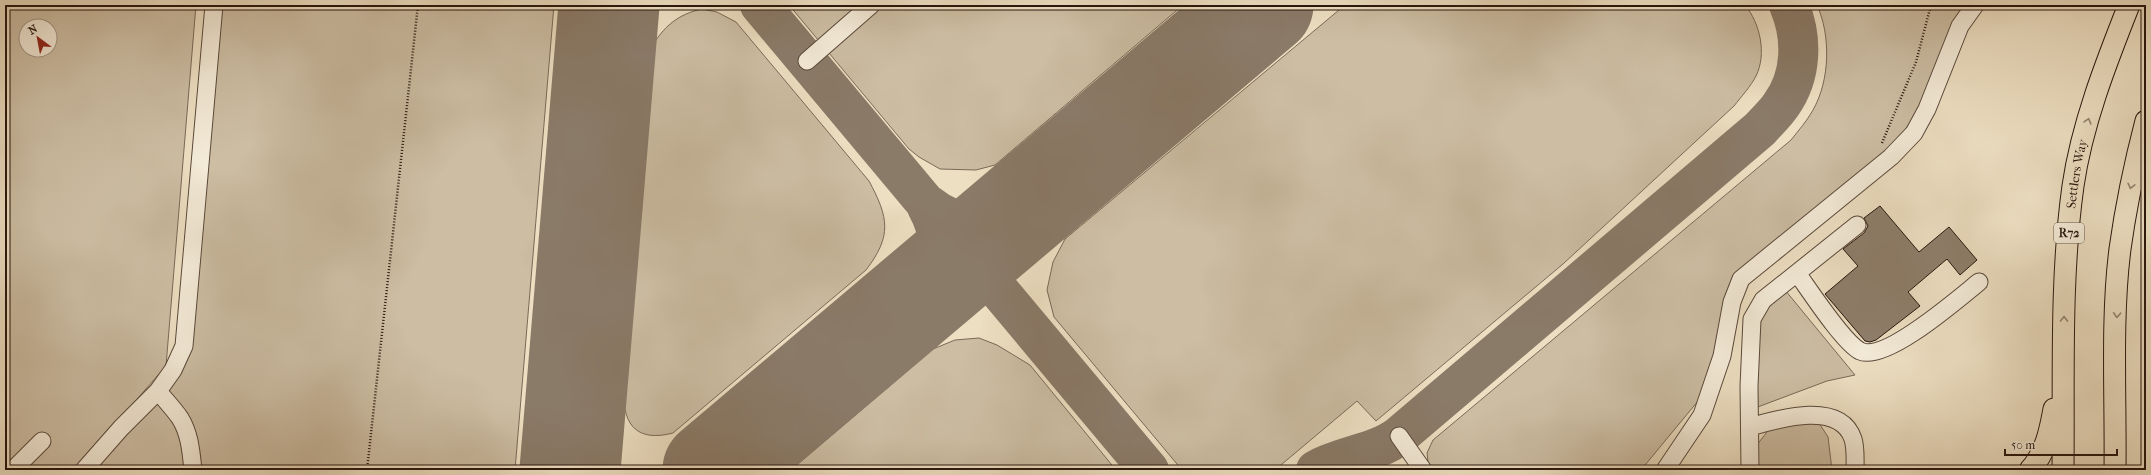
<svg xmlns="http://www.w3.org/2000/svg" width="2151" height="475" viewBox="0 0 2151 475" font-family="'IM FELL French Canon',serif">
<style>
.green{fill:#ccbda3;stroke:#7a6958;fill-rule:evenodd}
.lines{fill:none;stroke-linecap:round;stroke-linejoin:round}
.taxiway{stroke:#8a7a68;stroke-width:40}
.runway{stroke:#8a7a68;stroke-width:101}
.building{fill:#8e7e6b;stroke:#28150d}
.minor-casing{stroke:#59483a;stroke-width:19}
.major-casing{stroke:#28150d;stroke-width:23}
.path{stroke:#28150d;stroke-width:2.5;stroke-dasharray:1 2;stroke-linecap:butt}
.minor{stroke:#f3ead7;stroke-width:17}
.major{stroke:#eddfc2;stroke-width:21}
.oneway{stroke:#948471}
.labels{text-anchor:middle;stroke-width:3;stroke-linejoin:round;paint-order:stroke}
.shield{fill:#f3ead7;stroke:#65554a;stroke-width:1}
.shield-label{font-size:12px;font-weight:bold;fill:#28150d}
.street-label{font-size:13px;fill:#28150d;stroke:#f3ead7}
</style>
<rect width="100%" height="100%" fill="#eddfc2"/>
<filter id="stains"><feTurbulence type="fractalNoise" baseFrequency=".005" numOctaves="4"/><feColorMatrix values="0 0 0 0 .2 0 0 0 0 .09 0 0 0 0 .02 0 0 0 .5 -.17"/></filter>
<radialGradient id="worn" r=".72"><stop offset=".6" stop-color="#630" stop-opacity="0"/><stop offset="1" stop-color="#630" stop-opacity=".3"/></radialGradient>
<path class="green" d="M5,5h191l-30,361 -91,104h-70zM26,26h24v24h-24z
M217,5h337l-39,465h-427l95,-116z
M789,5h394l-188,160 -19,5 -36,-1 -21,-12 -10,-8z
M1345,5h400c15,18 22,49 11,71 -5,10 -15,21 -22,30l-171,158 -187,157 -19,-20 -82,69h-93l-128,-153 -7,-27 6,-28 12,-23z
M1817,5h152c-24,51 -45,104 -81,148l-139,111 -39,111 -12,26 -57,69h-212l-2,-17 6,-13 358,-300c7,-9 16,-19 22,-30 17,-30 18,-74 4,-105z
M702,9l15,3 19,10 133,159c20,37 23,55 -3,89l-193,163c-34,9 -50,-6 -49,-40l27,-345c12,-21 27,-34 51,-39z
M1785,290l70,85 -28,6 -72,27 4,-90 11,-19z
M979,338l18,7 33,20 86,105h-325l142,-121 22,-9z
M1786,421l33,2 9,14 4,33h-79v-20l17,-22z"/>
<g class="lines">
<path class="taxiway" d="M760,5l389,465
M607,27l4,-22
M929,205c30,24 54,18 88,7
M913,299c24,-31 34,-56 14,-92
M1316,470c26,-15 59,-16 83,-34l361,-307c7,-8 15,-15 21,-24 21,-29 22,-67 8,-100"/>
<path class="runway" d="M570,470l39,-465
M713,470l550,-465"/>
</g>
<path class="building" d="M1880,206l39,46 30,-25 28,33 -17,15 -13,-16 -39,33 12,14 -44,34 -6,2 -5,-1 -40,-47 33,-28 -15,-17 21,-16 4,-7 -4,-8z"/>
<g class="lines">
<g class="minor-casing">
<path id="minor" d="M807,61l64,-56
M1797,273c13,18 46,69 63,78 25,12 99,-53 119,-69
M158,391c7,9 15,17 22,27 10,16 11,34 13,52
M1750,427c28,-8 90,-27 103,12 3,10 2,21 2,31
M1399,436l24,34
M13,470l29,-29
M84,470l37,-42 37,-37 15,-21 11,-24 30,-341
M1665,470l37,-55 20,-59 10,-54 9,-23 150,-122 23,-24 13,-24 33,-83 15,-21
M1750,470l-1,-84 3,-67 11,-19 94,-75"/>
</g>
<g class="major-casing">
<g id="major">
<path d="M2030,470c16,-18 20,-39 24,-61"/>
<path id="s1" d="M2063,470c1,-94 -3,-190 10,-284 9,-62 33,-123 56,-181"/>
<path d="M2115,470c1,-71 -4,-151 5,-221 6,-43 15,-86 26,-128"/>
</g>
</g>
<path class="path" d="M1882,143l34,-81 15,-57
M367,470l51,-465"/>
<use href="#minor" class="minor"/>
<use href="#major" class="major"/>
</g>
<defs><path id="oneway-chevron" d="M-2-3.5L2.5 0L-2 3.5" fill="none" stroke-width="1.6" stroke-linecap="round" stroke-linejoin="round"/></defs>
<g class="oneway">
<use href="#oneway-chevron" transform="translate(2088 121) rotate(-74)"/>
<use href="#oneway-chevron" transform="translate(2131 186) rotate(103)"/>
<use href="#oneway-chevron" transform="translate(2117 315) rotate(93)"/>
<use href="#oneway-chevron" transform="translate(2064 319) rotate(-89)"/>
</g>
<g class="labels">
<rect class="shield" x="2054" y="223" width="30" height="20" rx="3"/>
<g class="shield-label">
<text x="2069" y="237">R72</text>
</g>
<g class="street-label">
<text dy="5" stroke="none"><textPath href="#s1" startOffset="297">Settlers Way</textPath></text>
</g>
</g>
<rect width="2151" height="475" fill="none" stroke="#eddfc2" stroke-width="20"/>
<rect x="6" y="6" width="2139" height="463" fill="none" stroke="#28150d" stroke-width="2"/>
<rect x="10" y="10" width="2131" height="455" fill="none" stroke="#28150d"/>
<g transform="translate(38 38) rotate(328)"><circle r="19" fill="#f3ead7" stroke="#a29586"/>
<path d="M0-3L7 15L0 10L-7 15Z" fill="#8f2418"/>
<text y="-6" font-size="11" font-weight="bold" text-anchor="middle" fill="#28150d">N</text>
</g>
<path d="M2005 449v6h112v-6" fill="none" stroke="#28150d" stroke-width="2"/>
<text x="2011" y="449" font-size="12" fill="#28150d" stroke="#f3ead7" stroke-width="3" paint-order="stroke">50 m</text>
<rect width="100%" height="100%" filter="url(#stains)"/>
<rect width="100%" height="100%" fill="url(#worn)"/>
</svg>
